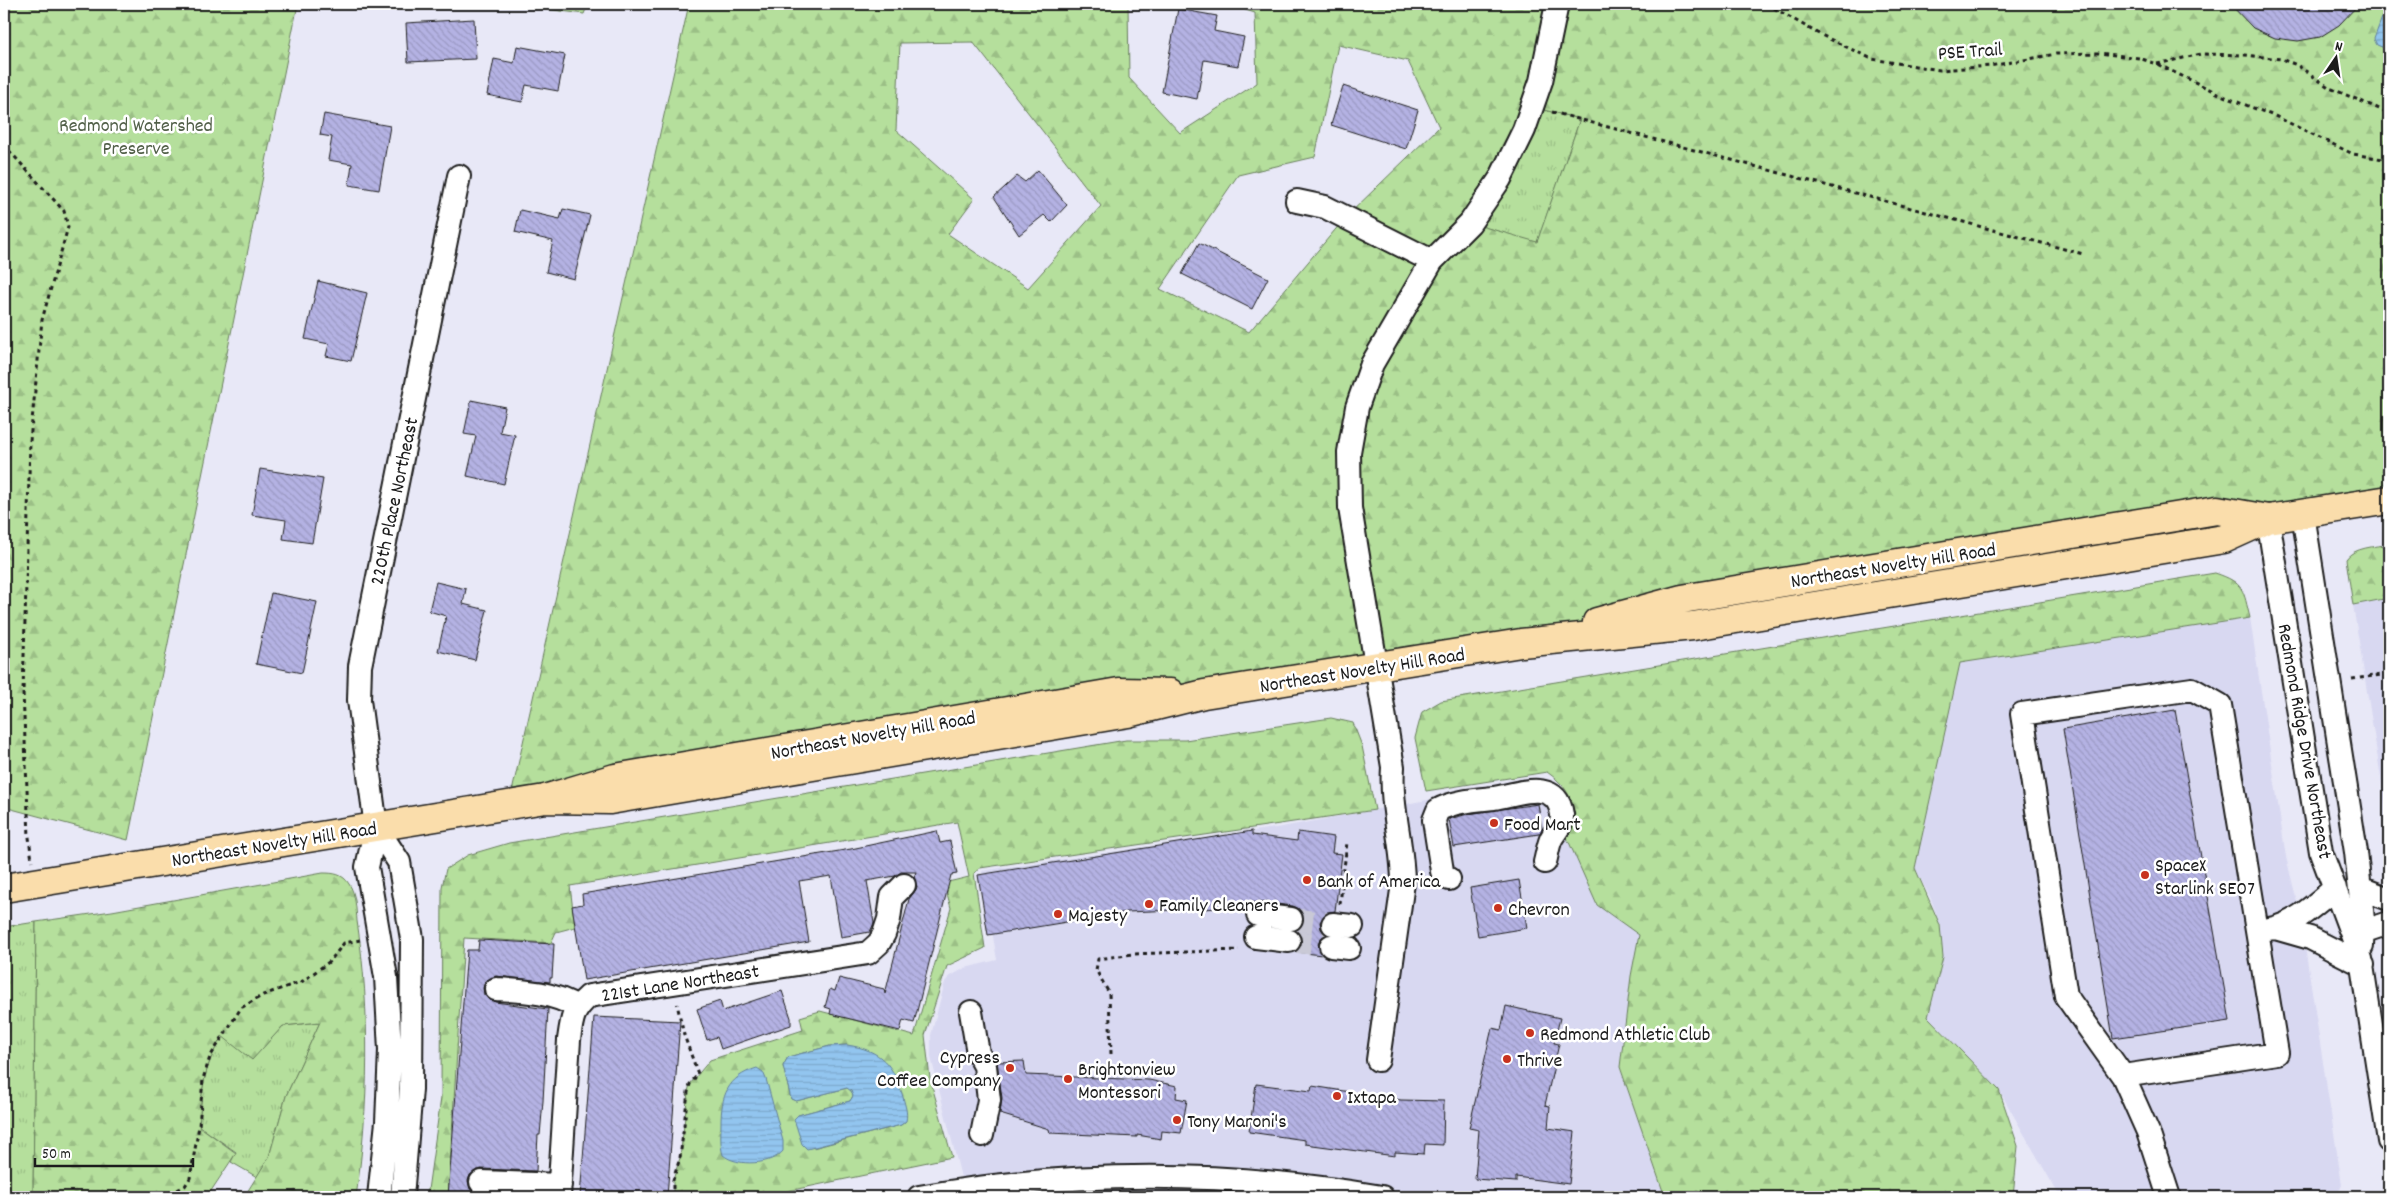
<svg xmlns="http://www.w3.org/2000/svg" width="2393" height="1201" viewBox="0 0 2393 1201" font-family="Dekko,sans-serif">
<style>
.built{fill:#d8d8f1}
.grass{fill:url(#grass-tufts);stroke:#687e5c}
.forest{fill:url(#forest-firs);stroke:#687e5c;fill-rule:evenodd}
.water{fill:url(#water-rules);stroke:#63819b}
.building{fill:url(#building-back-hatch);stroke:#1c1c1c}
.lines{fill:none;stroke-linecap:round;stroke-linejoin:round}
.minor-tunnel{stroke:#c9c9d6;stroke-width:22;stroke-dasharray:22 11;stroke-linecap:butt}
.minor-casing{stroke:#1c1c1c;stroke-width:26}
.major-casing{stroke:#1c1c1c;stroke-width:31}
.path{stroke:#1c1c1c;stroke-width:3;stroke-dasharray:4 4;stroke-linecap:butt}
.minor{stroke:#fff;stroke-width:22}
.major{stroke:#faddab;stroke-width:28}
.poi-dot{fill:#c8321e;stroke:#fff;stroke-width:2}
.labels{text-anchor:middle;stroke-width:5;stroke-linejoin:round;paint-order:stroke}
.street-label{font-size:20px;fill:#1c1c1c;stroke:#fff}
.park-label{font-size:20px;fill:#526049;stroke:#fff}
.poi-label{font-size:20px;fill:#1c1c1c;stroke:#fff;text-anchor:start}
</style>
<defs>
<pattern id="grass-tufts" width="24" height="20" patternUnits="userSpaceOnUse" patternTransform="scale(1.25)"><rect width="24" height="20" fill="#b5df9c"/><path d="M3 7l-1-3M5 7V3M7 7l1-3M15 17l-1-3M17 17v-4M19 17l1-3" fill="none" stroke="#9bbf86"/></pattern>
<pattern id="forest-firs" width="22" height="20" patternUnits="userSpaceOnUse" patternTransform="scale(1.25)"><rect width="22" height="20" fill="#b5df9c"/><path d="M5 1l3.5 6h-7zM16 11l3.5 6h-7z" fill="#9bbf86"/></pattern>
<pattern id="water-rules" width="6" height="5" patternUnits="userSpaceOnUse" patternTransform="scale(1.25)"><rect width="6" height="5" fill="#92c5ef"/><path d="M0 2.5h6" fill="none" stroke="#7da9cc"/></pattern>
<pattern id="building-back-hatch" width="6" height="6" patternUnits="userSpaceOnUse" patternTransform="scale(1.25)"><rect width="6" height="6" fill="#b4b2e3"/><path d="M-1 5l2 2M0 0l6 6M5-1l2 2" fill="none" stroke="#9a98c2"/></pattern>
</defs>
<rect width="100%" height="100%" fill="#e8e8f7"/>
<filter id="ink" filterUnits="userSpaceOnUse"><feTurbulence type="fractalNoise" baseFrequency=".02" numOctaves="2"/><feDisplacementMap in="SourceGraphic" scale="10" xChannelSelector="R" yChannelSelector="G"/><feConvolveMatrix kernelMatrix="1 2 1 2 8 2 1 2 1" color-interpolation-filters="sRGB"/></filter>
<g filter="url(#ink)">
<path class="built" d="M2389,598v229l-36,-222z
M2250,618l36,239 14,57 42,271 -6,12h-276l-61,-107 -71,-73 15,-60 -3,-32 -9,-26 -16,-31 45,-206z
M1552,788l45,117 43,29 -9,42 -11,91 45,130h-283l-92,-14 -326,6 -33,-132v-22l14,-53 4,-5 16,-9 32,-8 -15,-89 300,-44 172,-32z"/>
<path class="grass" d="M1532,107l48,12 -43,124 -67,-20z
M36,922l-3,275h-29v-270z
M320,1022l-34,74 -17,61 -12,20 -26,-15 5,-10 -37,-26c3,-39 4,-56 23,-91l30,24 31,-33z"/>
<path class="forest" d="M4,4h294l-170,836 -124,-33z
M507,4h81l-4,10z
M689,4h439l1,74 51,55 77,-50 -2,-70 -29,-9h1163v496l-172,10 -696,133 -1012,162zM973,42l128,164 -73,82 -80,-54 26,-35 -78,-69 4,-87zM1338,45l70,16 31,66 -93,90 -97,115 -89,-43 78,-114 77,-18zM1532,107l48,12 -43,123 -67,-19z
M2389,544v54l-36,7 -7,-46c8,-12 29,-12 43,-15z
M2215,573c30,10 28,17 35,45l-290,45 -45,205 25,57 3,32 -15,60 71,73 19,56 -5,51h-348l-45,-130 11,-91 8,-41 -42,-30 -33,-74 11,-16c-4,-21 -11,-31 -28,-43l-121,19 -11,-53 7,-26 19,-11z
M1331,718l22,5 9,23 13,64 -395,58 -6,5 11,75 -38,18 -22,69 5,44 22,78 -193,40h-86v-17l7,-22 8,-66 2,-8 20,-24 93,-30 -3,-13 20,-6 94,25 37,-128 -7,-25 25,-6 -12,-55 -387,64 5,41 -19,5 -5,11 -87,-5 -16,259h-21l14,-99 1,-211 4,-18 22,-14 41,-12 617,-103h59zM847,1045l59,76 -5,4 -88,23 -15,-33 52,-14 3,-5 -2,-6 -4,-2 -51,13 -5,-2 -8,-33 5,-9 42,-11z
M323,873c11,0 20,1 26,11 7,10 7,26 8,37 14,91 12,186 -1,276h-112l25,-40 17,-61 34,-74 -37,4 -31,34 -30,-24c-19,34 -20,51 -23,90l37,27 -29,44h-174l3,-275 76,-11z"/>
<path class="water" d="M2387,4h2v46l-12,-5 -3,-6z
M847,1045c34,5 47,20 56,52 2,9 5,15 3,24l-5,4 -94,24 -5,-5 -8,-25 4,-4 52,-14 3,-5 -2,-5 -4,-3 -51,13 -5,-2 -8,-33 5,-9 42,-11z
M757,1068l6,4 3,7 17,62v10c-11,14 -46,16 -60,4 -3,-10 -2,-20 -2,-31 0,-28 6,-47 36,-56z"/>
<path class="building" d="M2230,4h129l-20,21 -19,12 -22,4 -23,-3 -22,-10z
M1178,9l39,7 -3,15 30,6 -6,29 -34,-6 -7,39 -35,-7z
M474,19l2,40 -68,3 -2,-39z
M517,46l48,9 -7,36 -32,-6 -4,17 -35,-7 7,-36 20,4z
M1343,86l75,24 -12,39 -75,-24z
M324,114l66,12 -11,64 -30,-5 3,-21 -24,-4 4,-23 -12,-2z
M1038,170l29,35 -16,17 -7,-7 -25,20 -25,-38 23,-21 8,6z
M563,209l27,6 -16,64 -28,-7 7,-31 -38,-9 5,-22 40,9z
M1199,243l69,35 -16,31 -70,-35z
M318,281l49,12 -16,68 -25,-5 3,-12 -24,-5z
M471,400l34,7 -5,25 15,3 -11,49 -37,-8 9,-40 -12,-2z
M260,469l63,10 -11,64 -29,-4 3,-19 -34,-5z
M436,582l30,7 -3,15 24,6 -12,50 -37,-9 8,-35 -17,-5z
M271,593l46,9 -15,71 -46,-9z
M2175,710l55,311 -117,17 -50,-309z
M1538,804l4,25 -3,5 -85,13 -5,-28 19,-5z
M937,831l3,12 10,-2 7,33 -6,1 -37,148 -11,-3 -3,11 -70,-17 1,-5 -6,-2 5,-18 5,2 4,-13 45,11 1,5 24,-95 8,-11 -3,-11 2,-5h-15l-6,4 -28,5 7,42 -4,9 -29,5 -10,-61 -32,5 10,61 -225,38 -12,-74 11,-2 -1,-10 269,-45z
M1252,831v4l45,6 1,-9 36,5 -2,16 10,1 -7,57 -8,1 -7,10 1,7 4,5 -7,10 4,11 -26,-3 6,-10 -5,-11 5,-5 2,-6 -5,-11 -6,-3 -33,-4 -12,1v4l-121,5 -139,23 -10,-60z
M1519,880l8,48 -49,8 -8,-48z
M479,940l75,4 -2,34h-2v4l-54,-6 -11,5 -2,7 1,7 11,7 53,7 -5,92 -3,34h-2l-2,36 -55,-2 -11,6 -2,6 2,8 10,6 55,2h-87l19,-247h11z
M782,991l9,27v7l-70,24 -4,-12 -10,3 -10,-31 23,-8 3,10z
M1506,1006l54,12 -6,25 5,1 -14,61 5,1 -2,22 27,4 -6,52 -53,-7v5l-41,-3 4,-49 -10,-2 23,-100 9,2z
M594,1017l86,4 -13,176h-87z
M1024,1061l2,14 123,5 28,6 -1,12 11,2 -6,33 -19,-2 -1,8 -24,-4v2l-87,-4 -1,-4 -49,-15 2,-16 -5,-36z
M1256,1084l55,7 1,-5 89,14 43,1 -1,44 -18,-1 -1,10 -29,-2v4l-90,-12v-4l-56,-8z"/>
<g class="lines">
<path class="minor-tunnel" d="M1291,919l42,5
M1289,941l42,5"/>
<g class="minor-casing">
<path id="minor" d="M1297,201l28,6 107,54
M2303,514l53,338 7,68 -1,26
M2268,519l53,333 40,107 28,182
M376,827l23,35 13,77 -1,150 -9,108
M1449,879l-5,-2 -2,-6 -8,-51 4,-10c17,-9 38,-10 56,-12 24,-4 63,-21 68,17 1,10 -7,16 -11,24 -3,7 -4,16 -6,23
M2360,888l29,11
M1258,915l33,4
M1333,924l19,2
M2275,928l35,10 53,27
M2269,929c25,-4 47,-25 66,-41
M2362,932l27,-9
M1256,937l33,4
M1331,946l18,2
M496,989c29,2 56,3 81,18
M971,1012l7,41 7,13 4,34 -7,35
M1378,1060l25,-177c0,-39 -13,-76 -10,-116l-43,-259 -1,-56 8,-45 15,-43 60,-103 38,-38 30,-44 24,-49 17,-49 16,-77
M2123,1076l154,-23 -57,-348 -28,-16 -170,25 44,282 57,80 25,56 21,65
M481,1182l79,3
M379,1197l8,-75 3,-72 -4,-73 -19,-110 9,-40 -17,-127 1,-34 99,-490
M559,1197l10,-157c3,-22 3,-29 20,-44l279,-43 11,-10 5,-9 5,-15 3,-22 12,-12
M919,1197c155,-27 308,-27 463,0"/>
</g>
<g class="major-casing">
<path id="major" d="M1597,622l85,-23 535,-89 51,9
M545,799l65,1 518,-87 76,-19 317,-51 172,-17 531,-87 44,-20 121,-19
M4,888l541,-89 70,-21 504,-86 51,1"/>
</g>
<path class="path" d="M1767,4l50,29 55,26 68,11 50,-4 66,-12 43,-1 40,5 18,6 73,35 47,18 76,37 36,6
M2157,64l44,-10 44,1 36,4 16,6 33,23 59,25
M1552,112l531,142
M4,145l60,66 4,16 -26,93 -12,121 -7,251 6,145 3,24
M2352,679l37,-5
M1340,904l7,-62
M1111,1054l-2,-61 -13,-23 2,-11 35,-5 106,-4
M163,1197l22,-11 5,-8 9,-52 4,-47 7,-22 31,-49 22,-13 40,-14 27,-20 14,-18 16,-3
M673,1197v-17l7,-22 8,-66 2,-8 8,-10 -14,-39 -7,-31"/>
<use href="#minor" class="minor"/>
<use href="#major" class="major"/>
</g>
</g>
<g class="poi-dot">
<circle cx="1494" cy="823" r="5"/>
<circle cx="2145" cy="875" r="5"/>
<circle cx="1307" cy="880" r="5"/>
<circle cx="1149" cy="904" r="5"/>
<circle cx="1498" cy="908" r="5"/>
<circle cx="1058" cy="914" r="5"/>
<circle cx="1530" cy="1033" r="5"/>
<circle cx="1507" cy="1059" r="5"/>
<circle cx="1010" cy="1068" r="5"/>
<circle cx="1068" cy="1079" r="5"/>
<circle cx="1337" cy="1096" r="5"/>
<circle cx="1177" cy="1120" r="5"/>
</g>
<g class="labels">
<g class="street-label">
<text transform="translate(1970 50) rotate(-4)" y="7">PSE Trail</text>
<text transform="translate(393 501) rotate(-78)" y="7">220th Place Northeast</text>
<text transform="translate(1893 564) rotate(-9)" y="7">Northeast Novelty Hill Road</text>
<text transform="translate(1362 669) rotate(-9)" y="7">Northeast Novelty Hill Road</text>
<text transform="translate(873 734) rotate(-10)" y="7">Northeast Novelty Hill Road</text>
<text transform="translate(2306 741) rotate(80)" y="7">Redmond Ridge Drive Northeast</text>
<text transform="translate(274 843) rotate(-9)" y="7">Northeast Novelty Hill Road</text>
<text transform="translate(680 982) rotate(-9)" y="7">221st Lane Northeast</text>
</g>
<g class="park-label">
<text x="136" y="131">Redmond Watershed<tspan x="136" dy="23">Preserve</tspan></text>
</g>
<g class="poi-label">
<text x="1504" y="830">Food Mart</text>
<text x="2155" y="871">SpaceX<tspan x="2155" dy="23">Starlink SE07</tspan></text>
<text x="1317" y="887">Bank of America</text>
<text x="1159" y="911">Family Cleaners</text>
<text x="1508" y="915">Chevron</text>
<text x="1068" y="921">Majesty</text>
<text x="1540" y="1040">Redmond Athletic Club</text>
<text x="1000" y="1063" text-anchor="end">Cypress<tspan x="1000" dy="23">Coffee Company</tspan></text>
<text x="1517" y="1066">Thrive</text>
<text x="1078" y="1075">Brightonview<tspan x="1078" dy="23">Montessori</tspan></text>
<text x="1347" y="1103">Ixtapa</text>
<text x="1187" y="1127">Tony Maroni's</text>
</g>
</g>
<rect width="2393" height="1201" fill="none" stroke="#fff" stroke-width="20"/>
<rect x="10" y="10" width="2373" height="1181" fill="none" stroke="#1c1c1c" stroke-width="2" filter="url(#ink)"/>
<g transform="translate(2336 58) rotate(13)" stroke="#ffffff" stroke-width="4" paint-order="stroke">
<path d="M0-4L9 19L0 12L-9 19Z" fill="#1c1c1c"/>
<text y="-8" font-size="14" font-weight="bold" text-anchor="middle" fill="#1c1c1c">N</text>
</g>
<path d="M35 1158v8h158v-8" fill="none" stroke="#1c1c1c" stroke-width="2.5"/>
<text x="42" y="1158" font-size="15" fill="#1c1c1c" stroke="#ffffff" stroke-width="4" paint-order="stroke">50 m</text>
</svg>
